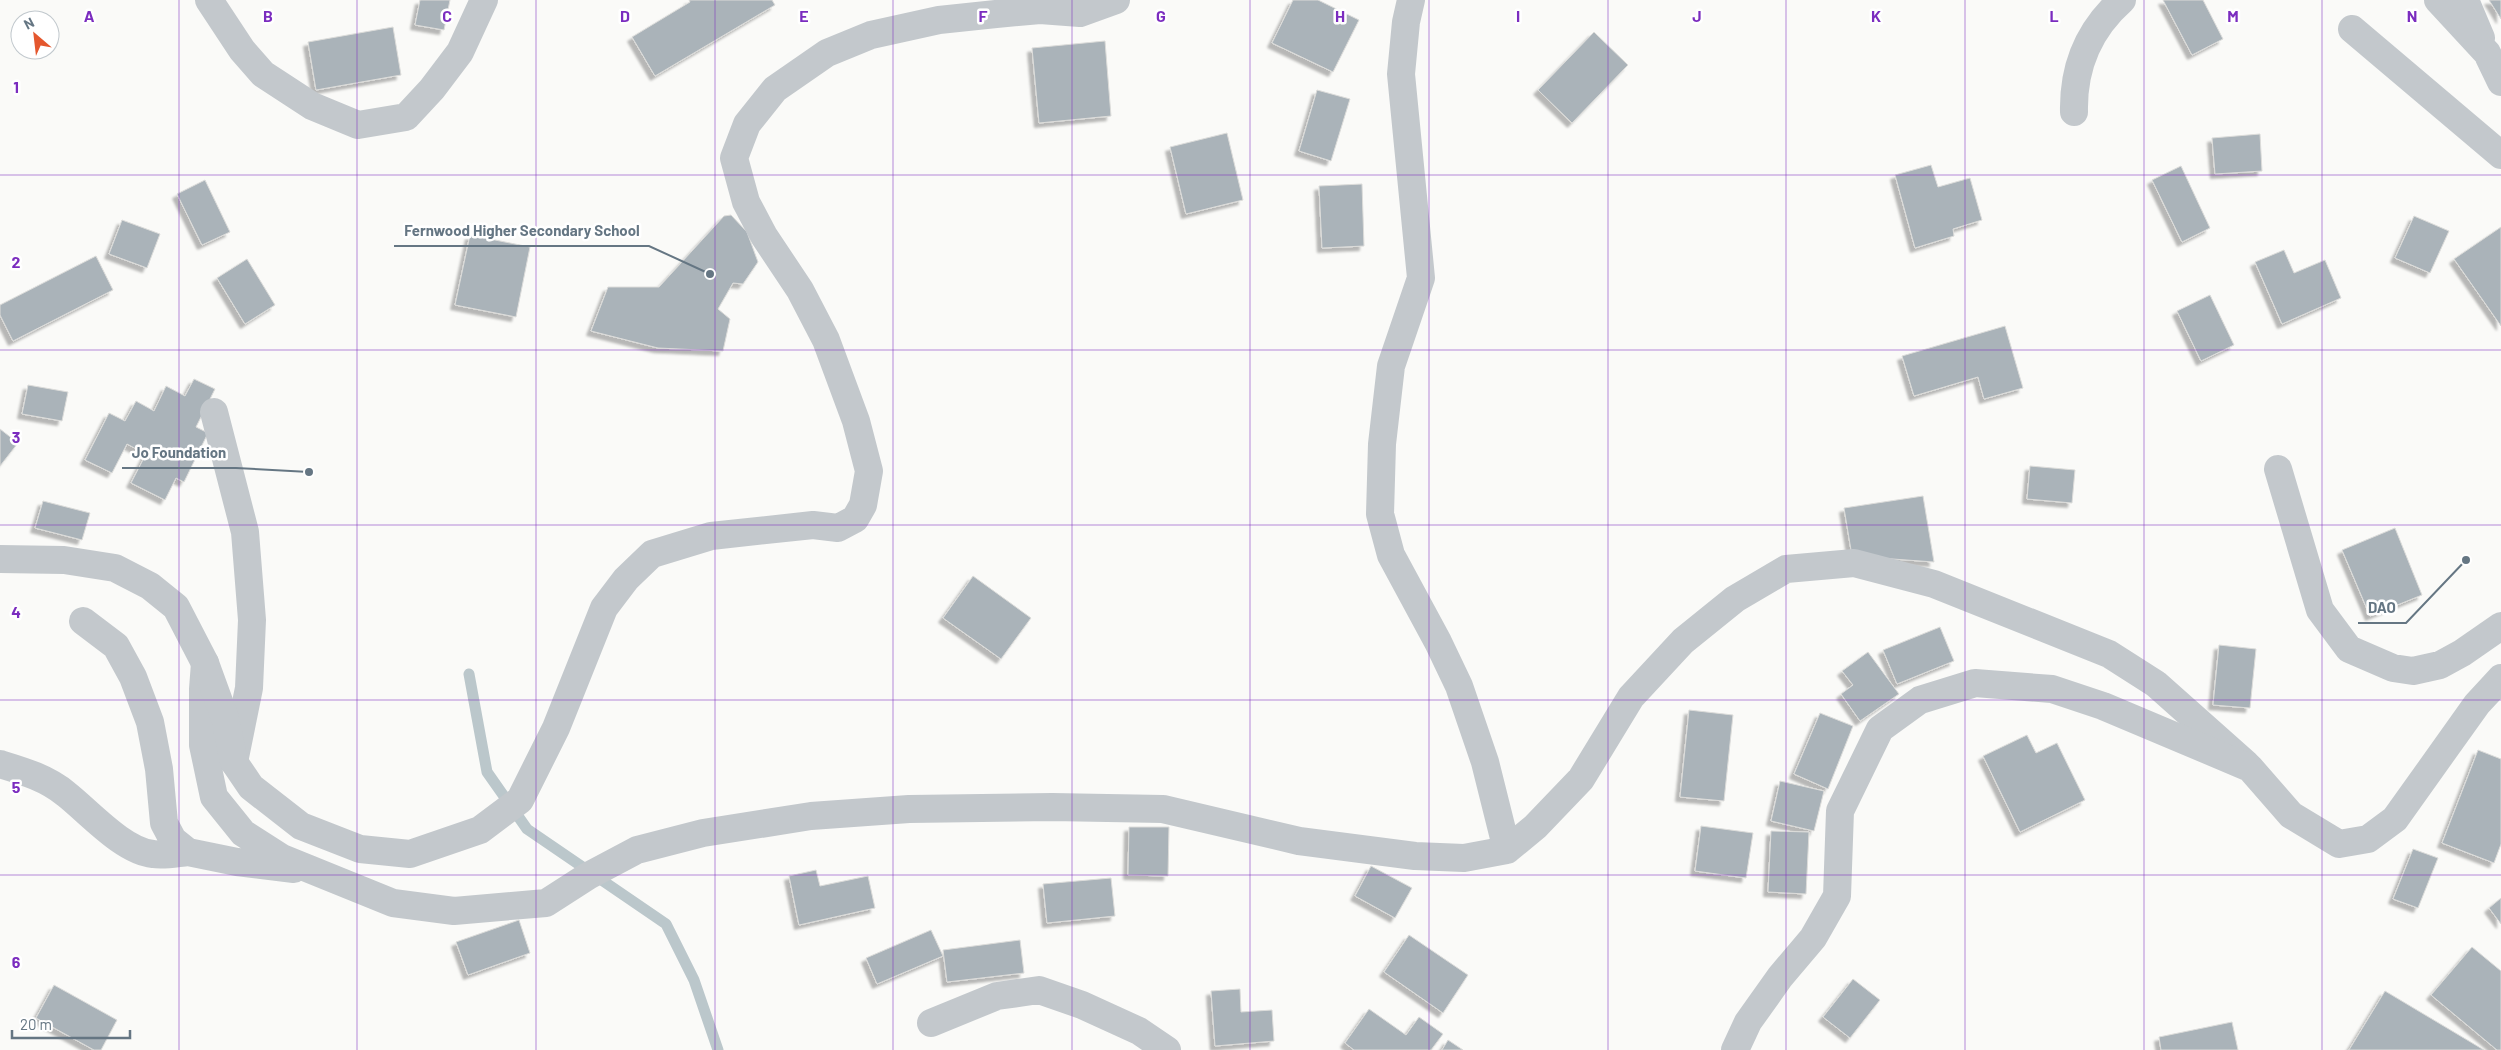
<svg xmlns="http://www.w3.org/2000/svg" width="2501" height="1050" viewBox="0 0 2501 1050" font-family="Barlow,sans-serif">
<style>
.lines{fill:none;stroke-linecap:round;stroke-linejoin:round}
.stream{stroke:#bbc7cb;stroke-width:11}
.building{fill:#aab3b9;stroke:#dcdcda;filter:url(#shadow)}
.minor{stroke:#c3c8cc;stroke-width:28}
.tertiary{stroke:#c3c8cc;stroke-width:28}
.grid{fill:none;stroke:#7b2cbf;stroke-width:1;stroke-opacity:0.55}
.grid-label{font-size:16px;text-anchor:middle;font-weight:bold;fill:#7b2cbf;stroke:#fff;stroke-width:5;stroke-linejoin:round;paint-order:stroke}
.leader{fill:none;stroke:#657683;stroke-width:2}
.callout-dot{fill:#657683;stroke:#fff;stroke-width:2}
.callout-label{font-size:15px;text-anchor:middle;font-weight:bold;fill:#657683;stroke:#fff;stroke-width:5;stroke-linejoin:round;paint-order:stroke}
</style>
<defs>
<filter id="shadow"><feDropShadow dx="-4.5" dy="4.5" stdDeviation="1" flood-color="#0004"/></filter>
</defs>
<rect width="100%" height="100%" fill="#fafaf8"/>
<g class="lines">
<path class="stream" d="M469,674l18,98 40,57 139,95 28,56 24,70"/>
</g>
<path class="building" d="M420,0h30l-6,30 -29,-5z
M689,0h83l3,5 -120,71 -23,-39 58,-35z
M1293,0h25l41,20 -26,52 -61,-29z
M2163,0h40l20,39 -31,16z
M2489,0h12v19z
M393,27l8,48 -85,15 -8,-48z
M1594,32l34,33 -56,58 -34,-33z
M1105,41l6,75 -72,7 -7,-75z
M1317,90l33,9 -19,62 -32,-10z
M1227,133l16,67 -57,14 -16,-67z
M2260,134l2,37 -47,3 -3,-36z
M1931,165l7,22 32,-9 12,42 -29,9 1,7 -39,12 -20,-73z
M2181,166l29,62 -28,14 -30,-62z
M205,180l25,52 -28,13 -25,-51z
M1362,184l2,62 -42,2 -3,-62z
M731,215l16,17 11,30 -15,22 -10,-1 -15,26 12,10 -7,32 -65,-3 -67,-17 17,-44h51l65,-71z
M2414,216l35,15 -19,42 -35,-15z
M122,220l38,14 -13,34 -38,-14z
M2501,227v99l-47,-67z
M470,235l60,12 -14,70 -61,-12z
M2284,250l10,23 31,-13 16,38 -59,26 -27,-62z
M96,256l17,34 -100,51 -13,-26v-10z
M247,259l28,46 -30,19 -28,-46z
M2210,295l24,50 -33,16 -24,-50z
M2005,326l18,62 -39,11 -6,-22 -64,19 -12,-40z
M194,379l21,10 -19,38 12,6 -24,49 -8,-4 -11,22 -34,-17 15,-29 -19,-10 -15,29 -27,-13 24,-47 16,8 11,-20 18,10 12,-25 19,10z
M28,385l40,7 -6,29 -40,-7z
M0,429l18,14 -18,23z
M2030,466l45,4 -3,33 -45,-4z
M1923,496l11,66 -82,-6 -8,-48z
M43,501l47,12 -8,27 -47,-12z
M2395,528l27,67 -52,21 -28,-66z
M973,576l58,42 -30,41 -58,-41z
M1940,627l14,34 -57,23 -14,-34z
M2219,645l37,4 -6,59 -37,-3z
M1868,652l31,42 -39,27 -19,-27 12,-9 -11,-14z
M1689,710l44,5 -9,86 -44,-4z
M1820,713l33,13 -25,63 -34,-15z
M2027,735l9,18 21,-10 28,57 -65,32 -37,-76z
M2478,750l23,9v85l-7,19 -52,-20z
M1780,781l44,10 -10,40 -43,-10z
M1701,826l52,7 -7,45 -51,-7z
M1129,827h40l-1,49 -40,-1z
M1771,831l38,1 -3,62 -38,-2z
M2413,849l25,9 -20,50 -25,-9z
M1371,866l41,22 -17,30 -40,-22z
M816,870l4,16 48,-10 7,32 -76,17 -10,-49z
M1111,878l4,38 -68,7 -4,-39z
M2501,898v26l-12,-16z
M519,920l11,33 -62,22 -12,-33z
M931,930l12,26 -66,28 -11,-26z
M1409,935l59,40 -25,38 -59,-41z
M1020,940l4,33 -77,9 -4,-32z
M2472,947l29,24v79h-4l-66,-55z
M1853,979l27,21 -30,38 -27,-21z
M54,985l63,35 -16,30h-7l-58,-32z
M1240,989l1,23 31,-2 2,31 -59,5 -4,-55z
M2385,991l99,59h-135z
M1369,1009l37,26 13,-18 24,17 -12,16h-77l-9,-7z
M2232,1022l6,28h-77l-2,-13z
M1448,1040l15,10h-21z"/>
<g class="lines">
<path class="minor" d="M1411,0l-5,22 -5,52 20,204 -30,88 -9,78 -2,70 11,41 47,87 21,44 26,76 22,88
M2438,0l49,53 14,29
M2465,0l16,38
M2352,29l149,126
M2074,112c-1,-45 14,-82 48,-112
M214,412l31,120 7,88 -3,68 -15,74
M2278,469l42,141 29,39 44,19 20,3 27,-6 22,-12 39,-27
M83,621l33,25 17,31 17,45 9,47 5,54 9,17 15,12 49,10 57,7
M205,663l-2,26v56l11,52 29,36 39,25 111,45 61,8 92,-8 42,-27 49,-26 66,-17 108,-17 98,-7 143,-2 111,2 136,32 116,15 49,2 43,-8 28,-23 46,-48 50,-82 52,-56 52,-42 51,-30 68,-6 80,21 175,70 47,30 90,80
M0,764c23,7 47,14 66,30 23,18 57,57 87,60 11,2 24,-1 35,-2
M931,1023l66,-27 42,-6 43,15 57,26 28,19"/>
<path class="tertiary" d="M209,0l33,50 21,24 49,32 46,19 48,-8 26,-28 28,-37 24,-52
M0,559l64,1 51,8 35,18 26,21 29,56 20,55 9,44 17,25 50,39 59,23 50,5 70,-24 40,-30 36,-72 48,-120 22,-29 26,-25 59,-18 102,-11 25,3 17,-9 8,-14 6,-34 -13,-50 -30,-81 -26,-50 -36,-54 -18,-34 -12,-44 13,-34 28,-35 52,-36 44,-18 68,-15 57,-6 44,-4 40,3 36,-13
M1735,1050l13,-28 32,-45 33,-39 24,-42 3,-85 40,-82 40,-29 55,-17 77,6 51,17 147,62 41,47 48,29 29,-5 27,-20 82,-115 24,-26"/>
</g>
<path class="grid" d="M179,0v1050M357,0v1050M536,0v1050M715,0v1050M893,0v1050M1072,0v1050M1250,0v1050M1429,0v1050M1608,0v1050M1786,0v1050M1965,0v1050M2144,0v1050M2322,0v1050M0,175h2501M0,350h2501M0,525h2501M0,700h2501M0,875h2501"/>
<g class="grid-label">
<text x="89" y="22">A</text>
<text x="268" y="22">B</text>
<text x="447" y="22">C</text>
<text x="625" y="22">D</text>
<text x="804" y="22">E</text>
<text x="983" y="22">F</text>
<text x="1161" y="22">G</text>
<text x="1340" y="22">H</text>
<text x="1518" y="22">I</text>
<text x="1697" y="22">J</text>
<text x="1876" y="22">K</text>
<text x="2054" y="22">L</text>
<text x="2233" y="22">M</text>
<text x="2412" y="22">N</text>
<text x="16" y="93">1</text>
<text x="16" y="268">2</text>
<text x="16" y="443">3</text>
<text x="16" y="618">4</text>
<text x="16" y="793">5</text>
<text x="16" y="968">6</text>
</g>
<path class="leader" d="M710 274L649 246H394M309 472L236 468H122M2466 560L2406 623H2358"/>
<g class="callout-dot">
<circle cx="710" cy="274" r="5"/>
<circle cx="309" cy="472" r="5"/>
<circle cx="2466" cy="560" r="5"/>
</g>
<g class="callout-label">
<text x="522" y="236">Fernwood Higher Secondary School</text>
<text x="179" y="458">Jo Foundation</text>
<text x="2382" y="613">DAO</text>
</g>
<g transform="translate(35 35) rotate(332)"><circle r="24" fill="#ffffff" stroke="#c1c8cd"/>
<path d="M0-4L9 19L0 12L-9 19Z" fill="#e4572e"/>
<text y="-8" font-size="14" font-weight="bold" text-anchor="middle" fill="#657683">N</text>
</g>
<path d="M12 1030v8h118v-8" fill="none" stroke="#657683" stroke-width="2.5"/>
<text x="20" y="1030" font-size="15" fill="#657683" stroke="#ffffff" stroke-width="4" paint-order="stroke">20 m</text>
</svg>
